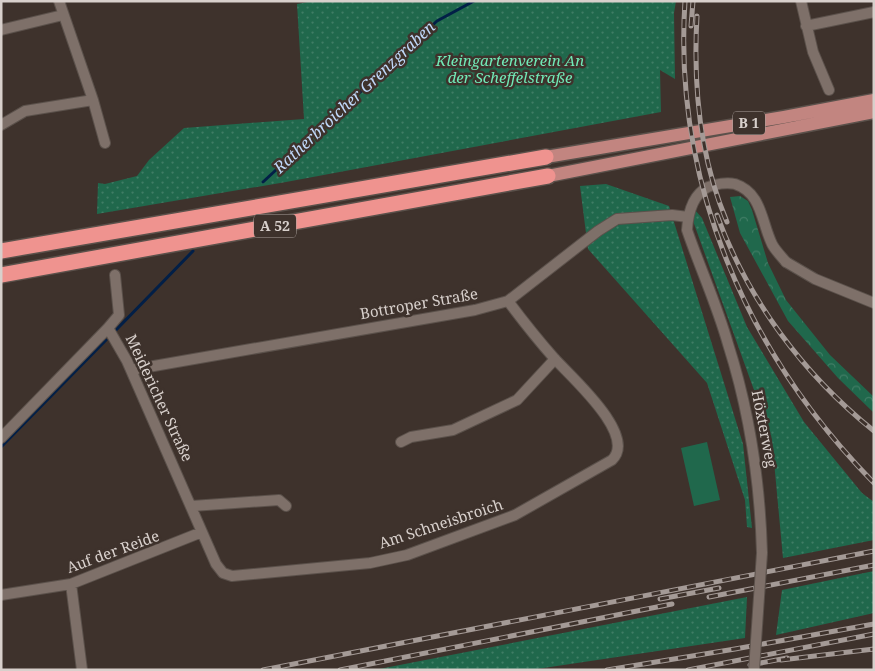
<svg xmlns="http://www.w3.org/2000/svg" width="875" height="671" viewBox="0 0 875 671" font-family="'Noto Serif',serif">
<style>
.grass{fill:url(#grass-dots)}
.forest{fill:url(#forest-crowns)}
.pitch{fill:#20684c}
.lines{fill:none;stroke-linecap:round;stroke-linejoin:round}
.stream{stroke:#021f47;stroke-width:3}
.minor-casing{stroke:#5b514b;stroke-width:12}
.tertiary-casing{stroke:#5b514b;stroke-width:12}
.primary-casing{stroke:#5b514b;stroke-width:15}
.motorway-casing{stroke:#5b514b;stroke-width:18}
.minor{stroke:#7e7069;stroke-width:10}
.tertiary{stroke:#7e7069;stroke-width:10}
.primary{stroke:#c28580;stroke-width:12}
.motorway{stroke:#ef938f;stroke-width:15}
.rail-casing{stroke:#a49a96;stroke-width:5}
.rail{stroke:#3e322c;stroke-width:3;stroke-dasharray:9;stroke-linecap:butt}
.minor-bridge-casing{stroke:#5b514b;stroke-width:12;stroke-linecap:butt}
.minor-bridge{stroke:#7e7069;stroke-width:10}
.labels{text-anchor:middle;stroke-width:5;stroke-linejoin:round;paint-order:stroke}
.shield{fill:#3e322c;stroke:#aaa19c;stroke-width:1}
.shield-label{font-size:14px;font-weight:bold;fill:#d8d0cc}
.park-label{font-size:15px;font-style:italic;fill:#71eab7;stroke:#3e322c}
.street-label{font-size:15px;fill:#d8d0cc;stroke:#3e322c}
.water-label{font-size:16px;font-style:italic;fill:#bfd7f8;stroke:#3e322c}
</style>
<defs>
<pattern id="grass-dots" width="8" height="8" patternUnits="userSpaceOnUse" patternTransform="scale(1.25)"><rect width="8" height="8" fill="#20684c"/><path d="M2 2h.1M6 6h.1" fill="none" stroke="#407d65" stroke-width="1.8" stroke-linecap="round"/></pattern>
<pattern id="forest-crowns" width="20" height="18" patternUnits="userSpaceOnUse" patternTransform="scale(1.25)"><rect width="20" height="18" fill="#20684c"/><path d="M2 6a3 3 0 1 1 6 0M12 15a3 3 0 1 1 6 0" fill="none" stroke="#407d65"/></pattern>
</defs>
<rect width="100%" height="100%" fill="#3e322c"/>
<path class="grass" d="M313,1h363l-2,12 1,66 -15,-9 1,42 -375,70 -189,32 1,-31 7,1 32,-8 12,-16 35,-32 120,-9 -7,-115z
M606,184l63,22 74,238 9,84 -5,-1 -2,-27 -38,-117 -119,-134 -8,-63z
M695,210l7,8 45,109 57,95 58,71 12,9v38l-91,18 -11,-118 -79,-219z
M874,571v42l-98,22 6,-45z
M747,597l-2,41 -215,32h-156z"/>
<path class="forest" d="M740,196l8,5 4,9 16,53 18,37 44,55 44,42v16l-36,-35 -50,-57 -48,-88 -10,-36z"/>
<path class="pitch" d="M707,442l13,58 -26,6 -13,-58z"/>
<g class="lines">
<path class="stream" d="M263,182l174,-161 37,-20
M116,330l77,-79
M1,447l105,-107"/>
<g class="minor-casing">
<path id="minor" d="M59,1l34,99 12,43
M801,1l12,51 16,38
M806,26l68,-14
M1,30l62,-15
M1,125l24,-14 68,-11
M115,275l4,40 -11,13 19,33 89,203 7,9 9,3 138,-13 37,-8 108,-40 97,-55c26,-25 -42,-84 -58,-102 -16,-18 -31,-37 -46,-57
M131,370l344,-60 33,-9 90,-70 19,-12 55,-4 16,2
M1,438l107,-110
M401,442l10,-5 42,-7 64,-30 38,-41
M192,506l87,-6 7,6
M762,553c-2,-72 -12,-140 -34,-209 -11,-39 -28,-76 -41,-114 1,-16 5,-35 21,-43 7,-3 19,-5 27,-3 27,9 26,37 37,60 3,6 9,12 14,18
M71,584l11,86
M1,595l70,-11 131,-52"/>
</g>
<g class="tertiary-casing">
<path id="tertiary" d="M786,262l29,17 59,24"/>
</g>
<g class="primary-casing">
<path id="primary" d="M546,157l238,-40 90,-17
M548,176l326,-64"/>
</g>
<g class="motorway-casing">
<path id="motorway" d="M1,251l545,-94
M1,275l547,-99"/>
</g>
<use href="#minor" class="minor"/>
<use href="#tertiary" class="tertiary"/>
<use href="#primary" class="primary"/>
<use href="#motorway" class="motorway"/>
<g class="rail-casing">
<path id="rail" d="M685,1c-12,182 62,353 189,482
M697,16c-4,69 3,142 30,206
M691,26l2,-25
M717,215c31,85 86,159 157,216
M709,597l165,-32
M660,599l59,-11
M781,660l93,-11
M750,665l37,-7
M263,670l611,-119
M340,670l332,-66
M607,670l128,-21 139,-25
M688,670l186,-36"/>
</g>
<use href="#rail" class="rail"/>
<g class="minor-bridge-casing">
<path id="minor-bridge" d="M754,670l8,-117"/>
</g>
<use href="#minor-bridge" class="minor-bridge"/>
</g>
<g class="labels">
<g class="shield">
<rect x="733" y="111.5" width="32" height="23" rx="4"/>
<rect x="254" y="214.5" width="42" height="23" rx="4"/>
</g>
<g class="shield-label">
<text x="749" y="128">B 1</text>
<text x="275" y="231">A 52</text>
</g>
<g class="park-label">
<text x="510" y="66">Kleingartenverein An<tspan x="510" dy="17">der Scheffelstraße</tspan></text>
</g>
<g class="street-label">
<text transform="translate(419 304) rotate(-10)" y="5">Bottroper Straße</text>
<text transform="translate(159 398) rotate(65)" y="5">Meidericher Straße</text>
<text transform="translate(764 429) rotate(79)" y="5">Höxterweg</text>
<text transform="translate(441 524) rotate(-18)" y="5">Am Schneisbroich</text>
<text transform="translate(113 552) rotate(-20)" y="5">Auf der Reide</text>
</g>
<g class="water-label">
<text transform="translate(354 97) rotate(-43)" y="6">Ratherbroicher Grenzgraben</text>
</g>
</g>
<rect width="875" height="671" fill="none" stroke="#d8d0cc" stroke-width="5"/>
</svg>
